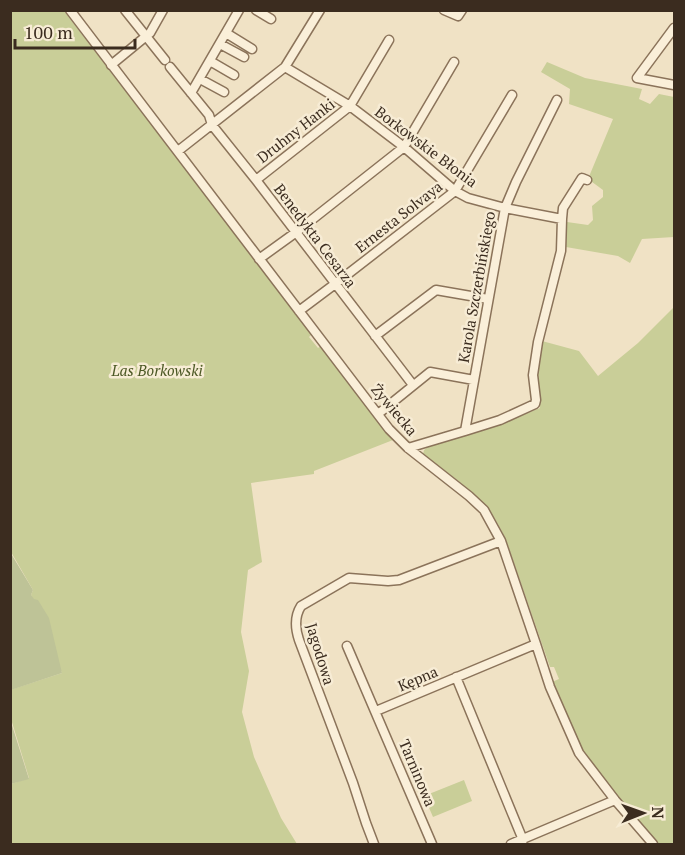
<svg xmlns="http://www.w3.org/2000/svg" width="685" height="855" viewBox="0 0 685 855" font-family="'PT Serif',serif">
<style>
.green{fill:#c9ce98}
.cemetery{fill:#bec397}
.lines{fill:none;stroke-linecap:round;stroke-linejoin:round}
.minor-casing{stroke:#8b735a;stroke-width:11}
.minor{stroke:#faefd9;stroke-width:8}
.labels{text-anchor:middle;stroke-width:5;stroke-linejoin:round;paint-order:stroke}
.street-label{font-size:15px;fill:#3b2c1f;stroke:#f7ecd5}
.park-label{font-size:15px;font-style:italic;fill:#4c5825;stroke:#f7ecd5}
</style>
<rect width="100%" height="100%" fill="#f0e2c5"/>
<path class="green" d="M11,11h53l248,323 -3,3 9,11 3,-2 72,94 -79,31v3l-63,9 11,79 -14,8 -7,62 8,39 -7,41 12,45 27,61 16,26h-286v-60l18,-6 -18,-59 -1,-29 52,-17 -31,-78 2,-5 -22,-38z
M547,62l38,16 57,11 -3,10 11,5 9,-10 15,3v140l-32,2 -12,24 -12,-7 -52,-9 1,-25 21,3 5,-5 -1,-14 11,-9v-7l-15,-11 25,-60 -44,-15 1,-15 -29,-17z
M674,307v537h-16l-41,-47 -36,-49 -29,-66 7,-3 -5,-12h-4l-44,-127c-6,-13 -13,-26 -23,-37 -17,-18 -40,-33 -60,-49l1,-4 4,-3 74,-24 38,-15 -3,-32 5,-35 37,10 19,25 40,-33z
M464,780l8,21 -39,16 -9,-21z"/>
<path class="cemetery" d="M10,552l23,38 -2,5 3,4 4,1 11,18 13,55 -51,17z
M10,719l19,60 -18,5h-1z"/>
<g class="lines">
<g class="minor-casing">
<path id="minor" d="M70,10l319,419 19,19 61,48 15,14 17,31 35,103 14,43 29,66 36,47 38,44
M125,10l40,50
M256,10l15,9
M444,10l14,6 4,-6
M674,28l-37,50 37,7
M226,33l26,16
M220,44l24,13
M210,61l24,14
M111,65l39,-32 13,-23
M170,67l39,48 3,10 44,55 157,205
M285,67l65,39 54,41 51,44 13,7 37,10 57,11
M200,79l24,13
M191,93l48,-83
M178,151l107,-84 35,-57
M256,180l94,-74 39,-66
M259,259l36,-26 109,-86 50,-85
M299,311l36,-27 120,-93 57,-96
M375,336l61,-46 52,9
M378,414l52,-42 44,8
M465,431l35,-11 35,-16 1,-4 -3,-25 5,-33 23,-91 1,-32 1,-11 19,-30 5,2
M408,448l57,-17 40,-223 11,-26 41,-82
M347,646l85,198
M456,677l67,163
M376,711l160,-67
M374,844l-8,-21 -13,-40 -54,-143c-4,-12 -5,-23 2,-34l48,-28 39,3 11,-1 102,-39
M511,844l104,-44"/>
</g>
<use href="#minor" class="minor"/>
</g>
<g class="labels">
<g class="street-label">
<text transform="translate(296 131) rotate(-38)" y="5">Druhny Hanki</text>
<text transform="translate(426 147) rotate(37)" y="5">Borkowskie Błonia</text>
<text transform="translate(399 217) rotate(-38)" y="5">Ernesta Solvaya</text>
<text transform="translate(315 236) rotate(53)" y="5">Benedykta Cesarza</text>
<text transform="translate(477 287) rotate(-80)" y="5">Karola Szczerbińskiego</text>
<text transform="translate(394 410) rotate(50)" y="5">Żywiecka</text>
<text transform="translate(320 654) rotate(73)" y="5">Jagodowa</text>
<text transform="translate(418 679) rotate(-23)" y="5">Kępna</text>
<text transform="translate(417 773) rotate(67)" y="5">Tarninowa</text>
</g>
<g class="park-label">
<text x="157" y="376">Las Borkowski</text>
</g>
</g>
<rect width="685" height="855" fill="none" stroke="#3b2c1f" stroke-width="24"/>
<g transform="translate(643 813) rotate(89)" stroke="#f7ecd5" stroke-width="4.5" paint-order="stroke">
<path d="M0-4.5L10 22L0 15L-10 22Z" fill="#3b2c1f"/>
<text y="-9" font-size="16" font-weight="bold" text-anchor="middle" fill="#3b2c1f">N</text>
</g>
<path d="M15 39v9h120v-9" fill="none" stroke="#3b2c1f" stroke-width="3"/>
<text x="24" y="39" font-size="18" fill="#3b2c1f" stroke="#f7ecd5" stroke-width="4.5" paint-order="stroke">100 m</text>
</svg>
